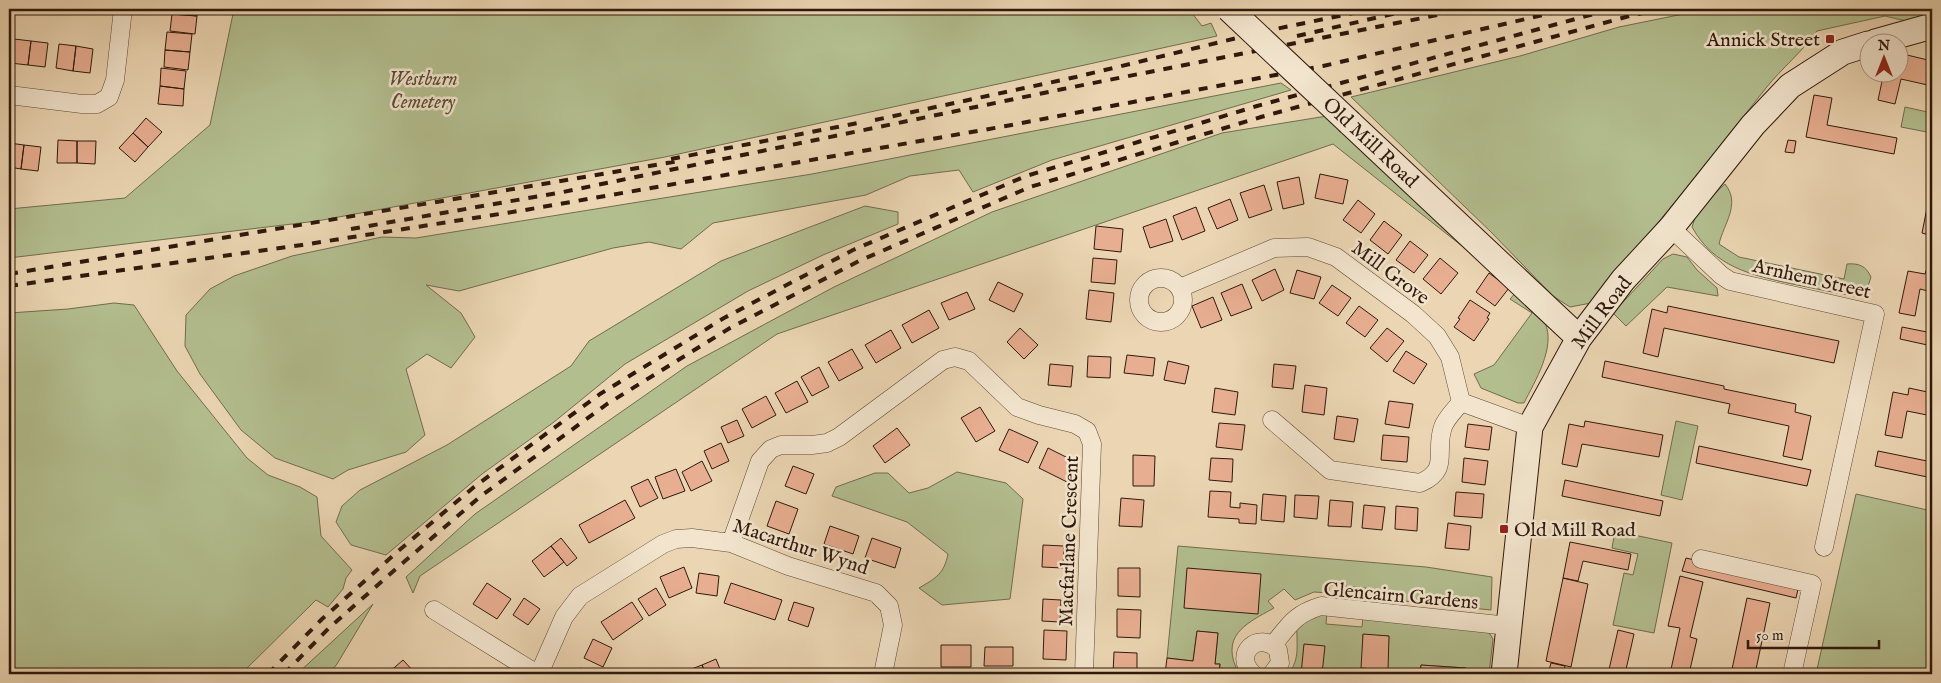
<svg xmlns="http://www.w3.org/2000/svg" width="1941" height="683" viewBox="0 0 1941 683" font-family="'IM FELL English',serif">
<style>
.green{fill:#b3be8f;stroke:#716c4e;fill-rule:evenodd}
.building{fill:#e8ae91;stroke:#2f190c}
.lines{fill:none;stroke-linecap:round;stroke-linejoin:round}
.street-casing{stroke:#5e4836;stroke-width:19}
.secondary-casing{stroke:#2f190c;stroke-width:27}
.street{stroke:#f2e4cd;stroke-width:18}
.secondary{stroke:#f2e4cd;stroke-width:25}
.rail{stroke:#2f190c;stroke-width:4;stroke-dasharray:9 9;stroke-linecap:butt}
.secondary-bridge-casing{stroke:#2f190c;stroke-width:27;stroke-linecap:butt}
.secondary-bridge{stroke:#f2e4cd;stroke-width:25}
.poi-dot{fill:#8f2418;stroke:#f2e4cd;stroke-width:2}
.labels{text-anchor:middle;stroke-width:5;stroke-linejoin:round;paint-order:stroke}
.poi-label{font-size:20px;fill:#2f190c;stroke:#f2e4cd;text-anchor:end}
.park-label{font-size:20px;font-style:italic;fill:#574b33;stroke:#f2e4cd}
.street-label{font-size:20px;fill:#2f190c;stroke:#f2e4cd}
</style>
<rect width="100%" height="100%" fill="#ebd5b2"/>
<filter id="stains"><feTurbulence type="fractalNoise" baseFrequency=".004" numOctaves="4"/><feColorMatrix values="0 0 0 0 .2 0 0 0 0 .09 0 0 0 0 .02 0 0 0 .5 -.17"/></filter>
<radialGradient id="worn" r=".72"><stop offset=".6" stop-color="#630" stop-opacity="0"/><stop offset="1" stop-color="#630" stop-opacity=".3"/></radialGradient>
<path class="green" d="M234,9h955l13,17 9,-3 6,13 -552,121 -348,64 -308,37v-49l116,-11 85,-73z
M1708,9h224v6l-26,6 -21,-5 -68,15c-15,21 -35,37 -51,57 -57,73 -116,145 -175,215l-21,4 -17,-11 -62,-64 -140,-135 169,-41 99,-29z
M1281,83l10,7 -239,70 -79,32 -14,-22 -49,6 -44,19 -153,28 -32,26 -32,-7 -36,6 -154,43 -33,-6 35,28 14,24 -24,31 -24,-14 -21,15 19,66 -19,17 -58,18 -15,9 -58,-21 -34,-28 -41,-56 -15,-28 1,-31 24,-26 24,-13 58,-20 90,-19 34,1 396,-64z
M1905,107l27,6v20l-31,-6z
M1327,116l159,149 -153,-121 -556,190 -357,242 -7,17 -7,-16 69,-63 212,-148 147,-79 158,-75 230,-79z
M1725,184c16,20 -1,39 -6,60l20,13 105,22 3,-15c12,-1 19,2 24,13l-4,12 -11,7c-21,-3 -43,-8 -64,-12 -41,-9 -78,-17 -100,-57 5,-19 19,-30 33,-43z
M865,206l33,6v12l-75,31 -75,36 -123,73 -71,58 -72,52 -96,81 -35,-10 -15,-23 6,-16 18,-16 87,-45 124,-79 18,-25 132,-80z
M1673,254l14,3 10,13 20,18 1,8 -51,-9 -41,39 -13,-13 50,-54z
M1518,290c8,10 21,21 27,33 11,24 -10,58 -21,80h-6l-37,-15 -7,-14 20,-9 38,-52 -22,-14z
M114,303l20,2 43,66 70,87 21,17 32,12 17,10 4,39 31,34 -6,8 -3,11 -15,18 -12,-7 -75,74h-232v-361l59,-4z
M1676,421l22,5 -16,74 -21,-5z
M957,472l49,11 17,16 -13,100 -68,6 -23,-17c17,-10 25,-14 29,-34l-41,-32 -75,-26 4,-9 39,-14h13l21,20 19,-5z
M1856,494l76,17v163h-116z
M1615,531l57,12 -18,90 -41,-8 11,-52 9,2 5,-21 -26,-6z
M1178,546l248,21 66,10 -1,33 -126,-13 1,-9 -36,-3 -1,8 -15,-1 -19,8 -11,-11 -16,12 6,7c-29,16 -55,28 -35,66h-20l1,-10h-5l3,-31 -21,-2 -4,30 -26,-3z
M373,604l-36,60 -8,10h-32z
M1327,612l-1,12 36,3 1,-11 125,15 5,8 -4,35h-24v-6l-44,-3 -1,9h-132c13,-15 8,-31 9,-50zM1363,635l26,1 -2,33 -25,-1z"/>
<path class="building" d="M62,9h24v5l-24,-3z
M173,9h25l-1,7 -25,-2z
M172,14l25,2 -2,18 -25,-3z
M167,32l25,2 -2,18 -25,-2z
M14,39l17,2 -3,24 -18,-2z
M31,41l17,2 -3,24 -17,-2z
M59,44l17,2 -3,25 -17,-3z
M76,46l17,3 -3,24 -17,-2z
M165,50l25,2 -2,18 -24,-3z
M1907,55l25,6v25l-31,-7 -6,25 -17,-4 6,-28h14v-14l8,2z
M161,68l25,3 -2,18 -24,-3z
M160,86l24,3 -1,17 -25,-2z
M1814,95l18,3 -5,27 70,13 -3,16 -88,-17z
M146,118l16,14 -14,15 -15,-14z
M133,133l15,14 -13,15 -16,-14z
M58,140l19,1v22h-20z
M1788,140l8,1 -2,12 -9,-1z
M77,141h19l-1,23 -18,-1z
M9,143l15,2 -3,24 -12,-2z
M24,145l17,2 -3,24 -17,-2z
M1320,174l28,6 -5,24 -28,-6z
M1299,177l5,27 -21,5 -6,-27z
M1932,183v53l-10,-3z
M1264,185l8,25 -23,8 -9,-25z
M1230,199l8,21 -21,9 -9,-21z
M1358,200l17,14 -14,19 -18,-13z
M1196,207l9,24 -23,9 -9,-24z
M1166,219l7,22 -23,7 -7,-21z
M1384,221l18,14 -14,19 -18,-14z
M1096,226l27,3 -2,23 -27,-3z
M1410,241l18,14 -14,18 -18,-13z
M1093,258l24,2 -2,24 -24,-2z
M1440,258l18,15 -17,21 -18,-15z
M1927,268l5,1v23l-12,-3 -5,27 -16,-3 9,-42 17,3z
M1275,269l9,21 -22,11 -10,-21z
M1297,270l24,7 -7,22 -24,-6z
M1489,273l20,15 -14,18 -19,-14z
M998,282l25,12 -9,18 -25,-12z
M1242,284l10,24 -21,8 -10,-23z
M1332,285l19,13 -13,18 -19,-13z
M1089,290l25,3 -3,29 -25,-3z
M967,292l8,17 -26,11 -8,-17z
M1213,297l9,23 -21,8 -9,-22z
M1470,300l20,13 -3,5 2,1 -15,22 -20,-14 6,-8 -2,-1z
M1359,306l19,14 -13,17 -19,-14z
M1668,306l171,35 -5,22 -170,-35 -6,29 -15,-4 9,-44 15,4z
M929,310l10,18 -27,15 -10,-18z
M1902,327l30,6v13l-32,-7z
M1020,328l18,17 -14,14 -17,-17z
M1387,328l17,13 -17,21 -17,-14z
M891,330l10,18 -25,15 -11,-18z
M852,349l11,19 -24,13 -11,-19z
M1406,351l21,13 -13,20 -21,-13z
M1127,355l28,3 -2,18 -29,-3z
M1088,356l23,1 -1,21 -23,-1z
M1168,361l21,5 -4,18 -21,-4z
M1605,361l119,25v3l72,15 -1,8 16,4 -9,44 -19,-4 6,-30 -61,-13 2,-9 -128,-27z
M1050,364l23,2 -2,21 -23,-2z
M1274,364l22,2 -3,23 -21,-2z
M819,367l10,20 -17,9 -11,-19z
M797,381l11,21 -22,11 -11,-20z
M1305,385l22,3 -3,27 -22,-3z
M1215,388l23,4 -3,23 -23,-3z
M1909,388l23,5v23l-25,-5 -5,27 -17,-3 8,-43 15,3z
M766,396l10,19 -24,13 -10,-19z
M1389,401l24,3 -4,24 -24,-4z
M980,407l15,24 -19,11 -15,-24z
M1337,416l21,3 -4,23 -20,-3z
M737,420l7,16 -16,7 -7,-16z
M1585,421l78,14 -4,22 -77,-13 -5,23 -15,-3 7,-40 15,3z
M1219,423l26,2 -3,25 -26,-3z
M1468,424l24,3 -3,23 -24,-3z
M897,428l13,17 -25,18 -12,-17z
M1009,429l29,13 -10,21 -29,-13z
M1383,435l26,2 -2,25 -26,-2z
M721,443l8,18 -17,8 -8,-18z
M1699,446l112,24 -4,16 -111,-23z
M1048,448l28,14 -9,20 -28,-14z
M1878,451l54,11v16l-57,-12z
M1133,455l22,1 -1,30h-21z
M1211,458l22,1 -1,23 -23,-2z
M1464,458l24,3 -3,24 -23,-3z
M702,461l10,20 -21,10 -9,-19z
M793,466l21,8 -8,20 -21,-8z
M676,469l9,22 -22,8 -8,-22z
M648,479l10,19 -18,9 -9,-20z
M1565,480l98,21 -3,15 -98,-20z
M1210,491l21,1 -1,15 10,1v-5l17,2 -1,19 -17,-1v-4l-31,-2z
M1456,492l28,2 -2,24 -28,-2z
M1263,494l23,2 -2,26 -23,-2z
M1295,495l24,1 -2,23 -23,-2z
M1121,498l23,2 -2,27 -23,-1z
M625,500l10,18 -46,25 -10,-18z
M1330,500l23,2 -2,25 -23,-1z
M776,501l22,8 -9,25 -22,-8z
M1364,505l21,2 -3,23 -20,-2z
M1396,506l22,2 -1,23 -22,-2z
M1448,523l23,3 -2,24 -24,-2z
M830,526l29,10 -6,18 -29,-10z
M561,538l16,20 -10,8 -16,-20z
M872,538l29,10 -6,20 -30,-10z
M1570,542l61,12 -3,16 -45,-9 -5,20 -15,-3z
M1043,545l21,1 -1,22 -21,-1z
M551,546l13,16 -20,15 -12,-16z
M1686,558l113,27 -3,13 -114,-27z
M684,567l8,21 -23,10 -9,-21z
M1118,568h22v29l-22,-1z
M1187,568l74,6 -3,40 -74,-6z
M699,573l20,3 -2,20 -21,-3z
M1680,576l23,6 -13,55 7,2 -8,35h-19l10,-46 -12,-2z
M1563,578l25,6 -17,83 -25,-6z
M487,583l24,16 -14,20 -24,-15z
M731,583l51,17 -7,20 -51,-17z
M656,588l10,17 -17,11 -11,-17z
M524,598l16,11 -12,16 -15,-10z
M1747,598l23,5 -15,71h-24z
M1043,599l18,1 -1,22 -18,-1z
M632,602l11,17 -30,21 -12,-18z
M794,602l20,6 -6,19 -20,-7z
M1117,609l24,1 -1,28 -23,-1z
M1044,630l23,1 -1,29 -23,-1z
M1618,630l16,4 -9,40h-17z
M1197,631l21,2 -3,31h5l-1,10h-54l2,-16 26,3z
M1363,634l26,2 -1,34 -27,-2z
M593,639l19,9 -9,19 -19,-9z
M1304,644l21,2 -3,28h-26h5z
M941,645h30v22h-30z
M985,647h28v19h-29z
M1114,652l23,1v21h-24z
M716,659l6,15h-16l-4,-9z
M403,660l13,14h-29z
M1551,663l14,3 -1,8h-16z
M702,665l4,9h-15l-2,-4z
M1421,665l45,3 -1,6h-45z
M580,668l17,6h-19z
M430,669l9,5h-12z
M743,670l13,4h-14z"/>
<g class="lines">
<g class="street-casing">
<path id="street" d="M9,95l73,9h15l12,-7 6,-17 8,-71
M1671,228l50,47 9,6 145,33 -51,233
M1139 300a22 22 0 1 1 44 0a22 22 0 1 1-44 0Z
M1180,288l94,-40 34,-1 28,10 77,57 24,22 13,21 11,45 69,25
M1272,420l58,50 90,13c31,-13 14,-32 23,-56 3,-9 13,-18 18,-25
M731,543l29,-82 11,-12 10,-4h31l15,-2 12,-6 104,-77 12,-3 14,4 48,46 22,8 36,9 12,7 5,13 -8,230
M1701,559l111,25 -20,90
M434,610l103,64
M1273,645c17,-21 22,-31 48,-39l188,20
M539,674l25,-57 16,-21 83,-52 13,-5 16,-1 39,5 57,23 88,27 13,13 4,19 -10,49
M1253,674c-21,-19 5,-45 25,-24l2,13 -8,11"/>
</g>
<g class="secondary-casing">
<path id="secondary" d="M1875,42l57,-16
M1350,123l229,215
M1504,674l26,-247 49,-89 44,-58 48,-52 82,-103 37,-39 53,-34 25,-8"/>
</g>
<use href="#street" class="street"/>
<use href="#secondary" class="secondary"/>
<path class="rail" d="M1297,36l117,-27
M875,120l201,-43 190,-46 107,-22
M671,159l187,-36
M351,229l212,-37 500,-103 405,-80
M9,274l670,-113
M9,286l293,-41 223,-35 481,-84 317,-60 246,-57
M268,674l54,-55 75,-67 77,-65 126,-93 124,-76 129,-68 173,-74 231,-70 355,-97
M284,674l46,-47 75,-66 76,-65 126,-92 123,-76 129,-67 171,-74 231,-70 372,-102 29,-6"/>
<g class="secondary-bridge-casing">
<path id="secondary-bridge" d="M1229,9l121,114"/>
</g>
<use href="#secondary-bridge" class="secondary-bridge"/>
</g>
<g class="poi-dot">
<rect x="1825" y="34" width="10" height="10" rx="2.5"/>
<rect x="1499" y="524" width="10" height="10" rx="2.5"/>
</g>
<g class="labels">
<g class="poi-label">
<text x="1820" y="46">Annick Street</text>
<text x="1514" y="536" text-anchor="start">Old Mill Road</text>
</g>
<g class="park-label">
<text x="423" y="85">Westburn<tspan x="423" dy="23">Cemetery</tspan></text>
</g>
<g class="street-label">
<text transform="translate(1371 142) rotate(43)" y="7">Old Mill Road</text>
<text transform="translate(1391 272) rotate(37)" y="7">Mill Grove</text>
<text transform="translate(1812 278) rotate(13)" y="7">Arnhem Street</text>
<text transform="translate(1601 312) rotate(-53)" y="7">Mill Road</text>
<text transform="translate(1068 541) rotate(-88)" y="7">Macfarlane Crescent</text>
<text transform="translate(801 546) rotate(18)" y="7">Macarthur Wynd</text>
<text transform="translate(1401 595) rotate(5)" y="7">Glencairn Gardens</text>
</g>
</g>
<rect width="1941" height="683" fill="none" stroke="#ebd5b2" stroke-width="30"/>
<rect x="10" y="10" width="1921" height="663" fill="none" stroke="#2f190c" stroke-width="2.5"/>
<rect x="15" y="15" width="1911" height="653" fill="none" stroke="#2f190c"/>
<g transform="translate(1884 58)"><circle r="24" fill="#f2e4cd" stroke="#a49380"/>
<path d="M0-4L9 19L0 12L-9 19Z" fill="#8f2418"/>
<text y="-8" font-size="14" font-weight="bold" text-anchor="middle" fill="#2f190c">N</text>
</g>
<path d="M1748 640v8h131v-8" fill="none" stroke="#2f190c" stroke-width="2.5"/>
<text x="1756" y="640" font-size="15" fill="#2f190c" stroke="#f2e4cd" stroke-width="4" paint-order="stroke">50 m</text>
<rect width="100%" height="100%" filter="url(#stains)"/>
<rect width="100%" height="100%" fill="url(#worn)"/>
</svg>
